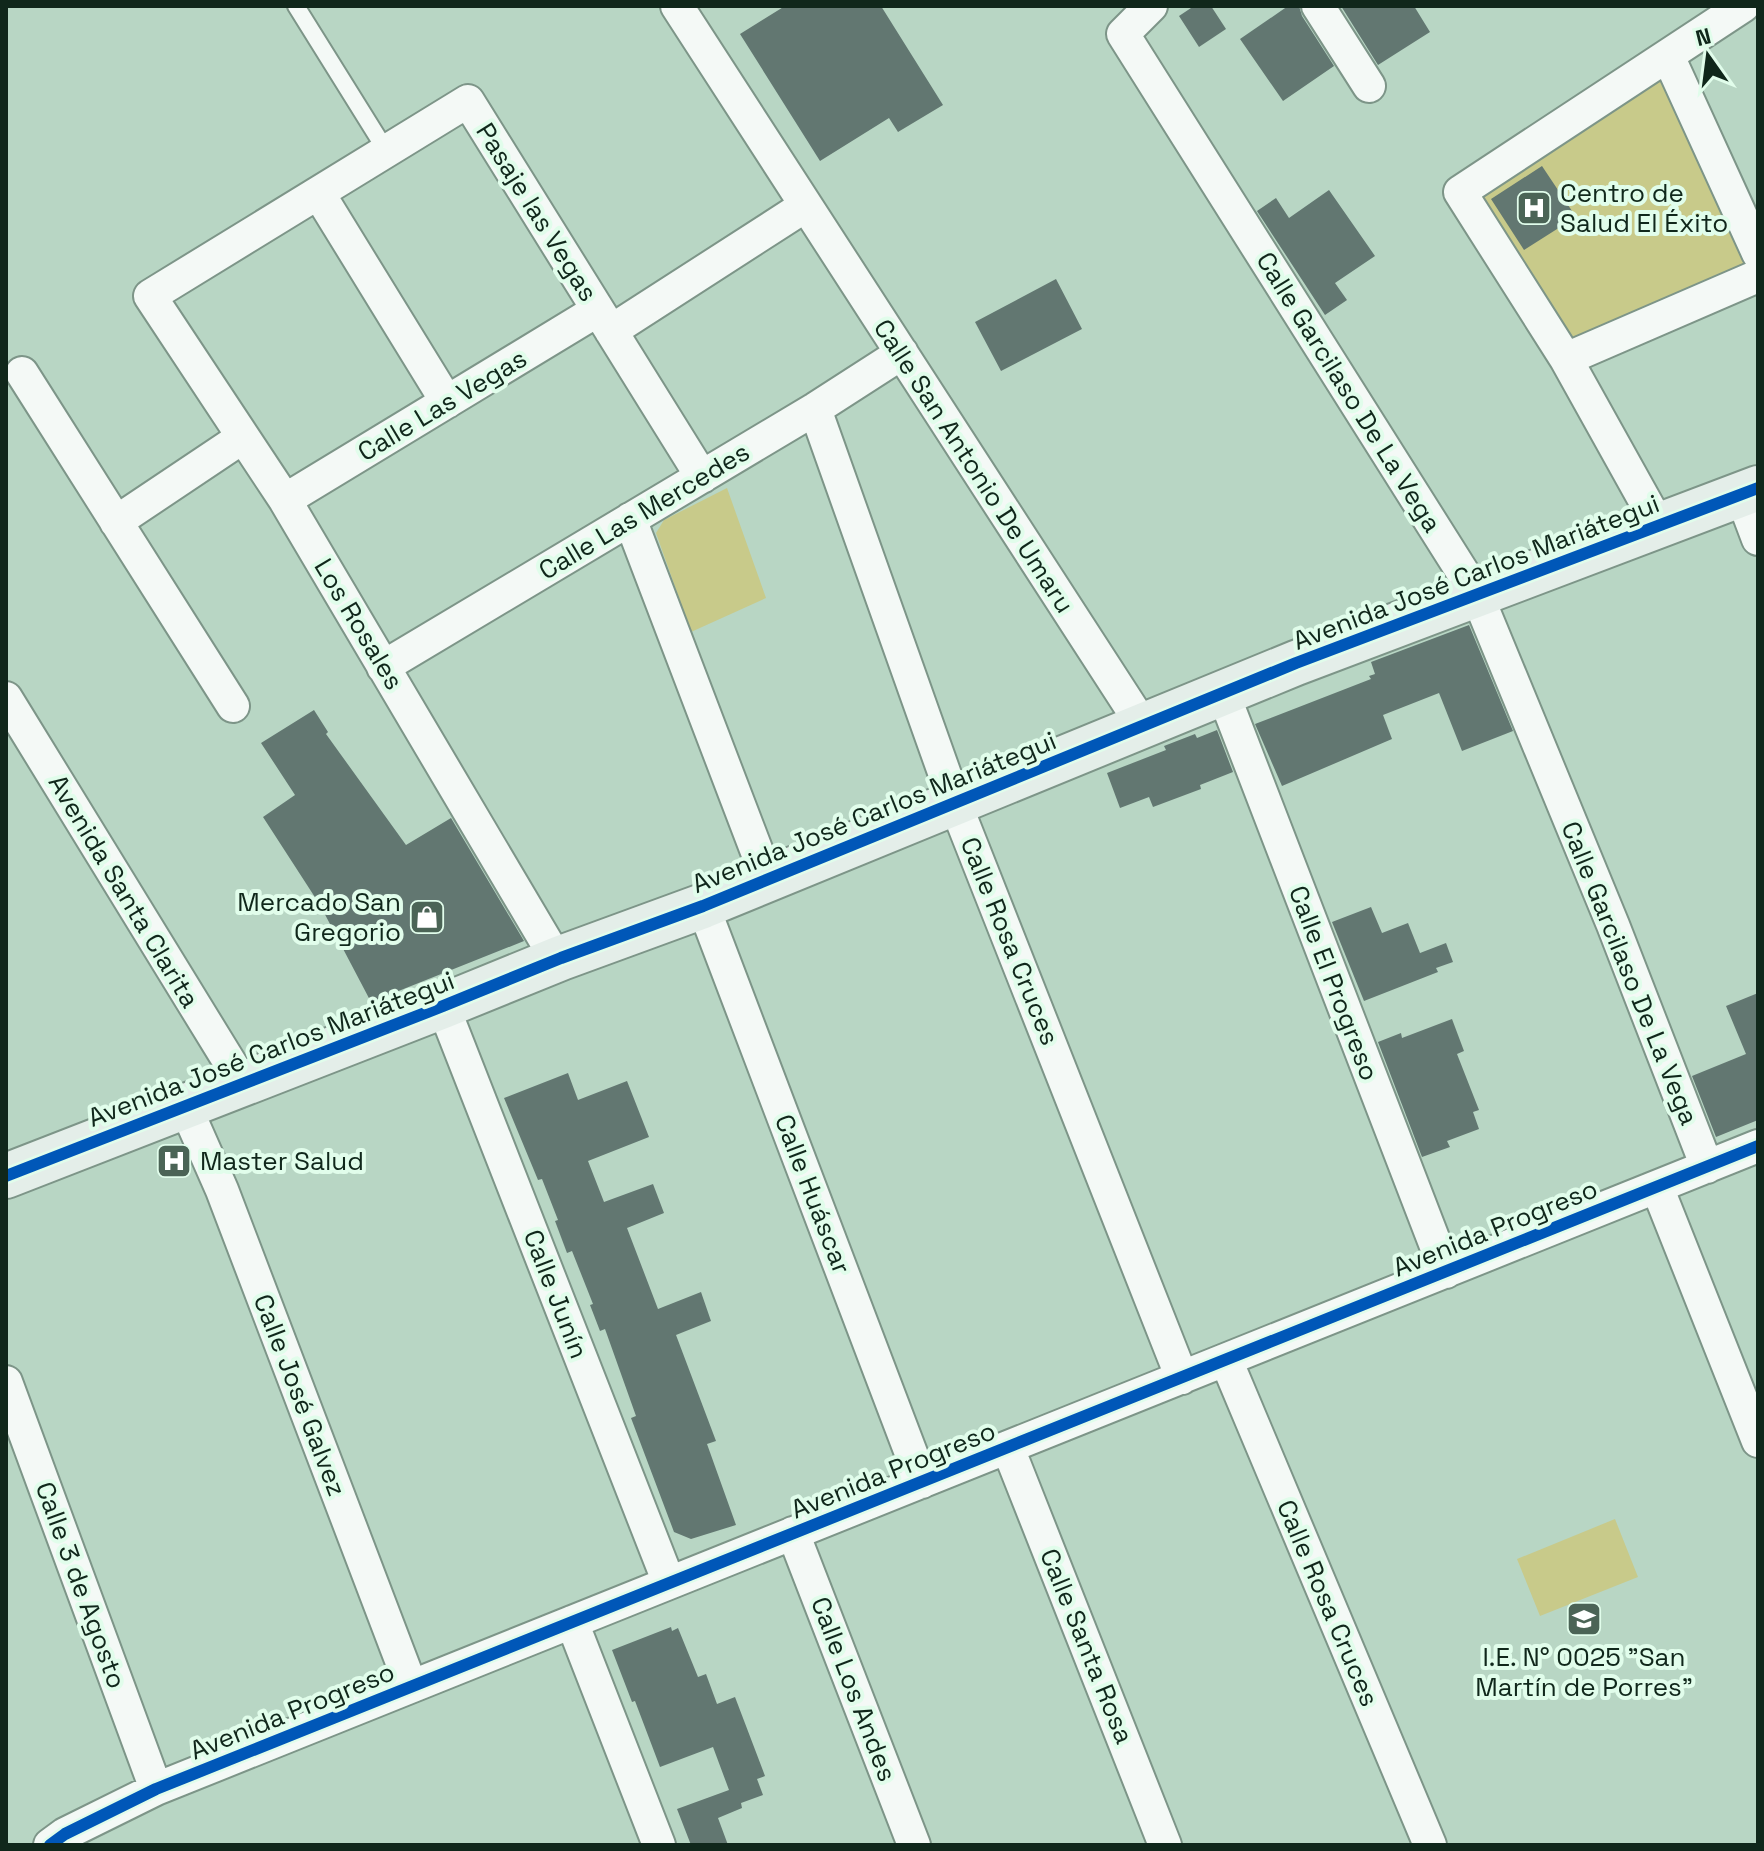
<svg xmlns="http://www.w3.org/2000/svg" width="1764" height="1851" viewBox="0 0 1764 1851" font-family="'Space Grotesk',sans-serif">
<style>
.green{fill:#c8ca8a}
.building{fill:#627771}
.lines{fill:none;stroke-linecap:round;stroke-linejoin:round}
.lane-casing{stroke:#7d9588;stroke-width:20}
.street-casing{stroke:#7d9588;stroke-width:36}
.secondary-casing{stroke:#7d9588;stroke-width:48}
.lane{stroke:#f4f9f6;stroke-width:16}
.street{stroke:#f4f9f6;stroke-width:32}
.secondary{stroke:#e4eee9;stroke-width:44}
.cycleway-casing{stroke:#e1fdeb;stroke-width:17}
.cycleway{stroke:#0057b8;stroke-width:12}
.labels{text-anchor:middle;stroke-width:8;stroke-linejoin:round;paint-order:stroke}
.poi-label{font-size:26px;fill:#10271b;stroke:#e1fdeb;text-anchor:start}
.street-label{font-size:26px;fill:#10271b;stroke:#e1fdeb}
</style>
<rect width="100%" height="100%" fill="#b8d6c4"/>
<path class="green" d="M1661,74l93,195 -181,79 -95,-152z
M727,488l39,110 -75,34 -35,-99 8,-13z
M1615,1519l23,58 -98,39 -23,-57z"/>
<path class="building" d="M785,6h96l62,99 -45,27 -9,-14 -69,43 -80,-127z
M1194,6h17l15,23 -27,18 -20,-31z
M1288,6h11l3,10 32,50 -51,35 -43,-62z
M1341,6h73l16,26 -52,33z
M1542,166l34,51 -52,33 -33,-51z
M1329,190l46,66 -40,27 12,17 -22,15 -68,-104 19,-13 13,20z
M1056,279l26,50 -81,42 -26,-49z
M1469,625l44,106 -51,20 -23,-58 -56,22 9,24 -110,47 -27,-62 116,-45 -2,-3 6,-2 -4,-12z
M314,710l14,22 -2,2 80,111 45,-27 73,123 -153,61 -51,-97 -57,-88 32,-22 -34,-52z
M1217,730l16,42 -33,13 1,4 -48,18 -4,-10 -29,11 -13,-35 59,-23 -2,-4 31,-12 2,4z
M1371,907l11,26 26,-10 12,30 26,-10 7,19 -17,6 2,4 -74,29 -32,-79z
M1758,993v127l-42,17 -24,-61 54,-22 -20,-48z
M1452,1019l12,32 -7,3 22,56 -6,2 6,17 -32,12 3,6 -28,10 -44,-115 23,-9 1,5z
M568,1073l10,27 49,-19 22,56 -61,24 16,41 49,-18 11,29 -37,15 31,81 43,-17 10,29 -35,14 40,106 -9,3 29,81 -45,14 -17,-7 -43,-114 5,-2 -31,-87 -5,2 -10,-26 3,-1 -21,-53 -5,2 -12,-32 3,-1 -16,-41 -4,1 -34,-82z
M671,1627l1,4 6,-3 20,49 8,-3 11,30 18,-7 30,79 -8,3 6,16 -22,8 1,5 -24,10 10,27h-37l-14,-36 52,-19 -16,-43 -53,20 -25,-66 -3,1 -20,-52z"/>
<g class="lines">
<g class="lane-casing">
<path id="lane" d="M296,6l91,146"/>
</g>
<g class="street-casing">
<path id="street" d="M677,6l466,720
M1151,6l-28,28 354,561 136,330 94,242
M1318,6l51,80
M1668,56l90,197
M319,194l128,208
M611,331l194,-125
M1566,359l192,-83
M22,373l211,333
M815,409l140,394 227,575
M1741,494l17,45
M285,500l313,-190
M630,519l137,359
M116,522l127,-85
M1659,526l-93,-167 -106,-167 283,-186
M383,667l432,-258 87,-56
M1223,693l223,579
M6,698l237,386
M703,906l219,576
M557,960l-272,-460 -135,-204 318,-195 234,376
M443,1006l226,577
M185,1106l37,84 189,496
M1657,1187l101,254
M1226,1360l204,485
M6,1382l150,407
M1008,1448l157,397
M793,1533l121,312
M572,1622l87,223
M50,1845l15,-11 91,-45 1602,-643"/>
</g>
<g class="secondary-casing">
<path id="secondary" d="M6,1176l437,-170 118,-48 142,-52 593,-243 462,-175"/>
</g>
<use href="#lane" class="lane"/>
<use href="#street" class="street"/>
<use href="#secondary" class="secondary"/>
<g class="cycleway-casing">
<path id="cycleway" d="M6,1176l437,-170 118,-48 142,-52 593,-243 462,-175
M50,1845l15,-11 91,-45 1602,-643"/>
</g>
<use href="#cycleway" class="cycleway"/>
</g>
<defs>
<g id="hospital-square" transform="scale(1.8)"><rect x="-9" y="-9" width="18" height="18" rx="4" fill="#4b6456" stroke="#e1fdeb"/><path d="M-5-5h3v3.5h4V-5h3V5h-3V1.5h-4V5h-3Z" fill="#fff"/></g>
<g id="shop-square" transform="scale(1.8)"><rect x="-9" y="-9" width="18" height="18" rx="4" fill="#4b6456" stroke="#e1fdeb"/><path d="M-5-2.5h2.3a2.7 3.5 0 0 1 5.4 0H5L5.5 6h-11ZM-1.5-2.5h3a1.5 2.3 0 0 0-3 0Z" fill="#fff"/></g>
<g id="school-square" transform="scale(1.8)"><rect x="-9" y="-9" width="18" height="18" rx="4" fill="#4b6456" stroke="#e1fdeb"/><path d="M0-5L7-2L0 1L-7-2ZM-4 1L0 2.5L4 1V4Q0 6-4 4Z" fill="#fff"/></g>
</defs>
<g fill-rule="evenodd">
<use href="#hospital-square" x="1534" y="208"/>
<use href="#shop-square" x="427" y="917"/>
<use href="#hospital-square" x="174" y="1161"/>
<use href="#school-square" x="1584" y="1619"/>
</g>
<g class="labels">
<g class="poi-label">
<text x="1560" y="202">Centro de<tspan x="1560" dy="30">Salud El Éxito</tspan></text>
<text x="401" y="911" text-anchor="end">Mercado San<tspan x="401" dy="30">Gregorio</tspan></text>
<text x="200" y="1170">Master Salud</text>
<text x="1584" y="1666" text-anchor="middle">I.E. N° 0025 "San<tspan x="1584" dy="30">Martín de Porres"</tspan></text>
</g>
<g class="street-label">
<text transform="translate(537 212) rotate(58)" y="9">Pasaje las Vegas</text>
<text transform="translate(1349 392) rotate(58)" y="9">Calle Garcilaso De La Vega</text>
<text transform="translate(442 405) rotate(-31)" y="9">Calle Las Vegas</text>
<text transform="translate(974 466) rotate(57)" y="9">Calle San Antonio De Umaru</text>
<text transform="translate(644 511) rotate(-31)" y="9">Calle Las Mercedes</text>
<text transform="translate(1476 572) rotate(-21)" y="9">Avenida José Carlos Mariátegui</text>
<text transform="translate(359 624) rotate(59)" y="9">Los Rosales</text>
<text transform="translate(874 812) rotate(-22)" y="9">Avenida José Carlos Mariátegui</text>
<text transform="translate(124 891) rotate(59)" y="9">Avenida Santa Clarita</text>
<text transform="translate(1010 941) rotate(68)" y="9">Calle Rosa Cruces</text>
<text transform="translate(1630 973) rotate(68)" y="9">Calle Garcilaso De La Vega</text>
<text transform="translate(1334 983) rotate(69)" y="9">Calle El Progreso</text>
<text transform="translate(271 1049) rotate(-21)" y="9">Avenida José Carlos Mariátegui</text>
<text transform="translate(813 1194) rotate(69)" y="9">Calle Huáscar</text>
<text transform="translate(1495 1228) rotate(-22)" y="9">Avenida Progreso</text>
<text transform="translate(556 1294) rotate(69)" y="9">Calle Junín</text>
<text transform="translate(300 1395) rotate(69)" y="9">Calle José Galvez</text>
<text transform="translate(893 1470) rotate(-22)" y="9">Avenida Progreso</text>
<text transform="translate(81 1585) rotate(70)" y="9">Calle 3 de Agosto</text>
<text transform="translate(1328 1603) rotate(67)" y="9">Calle Rosa Cruces</text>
<text transform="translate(1087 1646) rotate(68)" y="9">Calle Santa Rosa</text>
<text transform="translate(854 1689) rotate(69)" y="9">Calle Los Andes</text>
<text transform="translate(292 1711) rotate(-22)" y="9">Avenida Progreso</text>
</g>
</g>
<rect width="1764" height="1851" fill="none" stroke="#10271b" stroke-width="16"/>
<g transform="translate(1708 56) rotate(346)" stroke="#e1fdeb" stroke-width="6" paint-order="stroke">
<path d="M0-6L14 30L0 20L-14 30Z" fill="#10271b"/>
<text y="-12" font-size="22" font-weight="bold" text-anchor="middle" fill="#10271b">N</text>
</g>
</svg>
